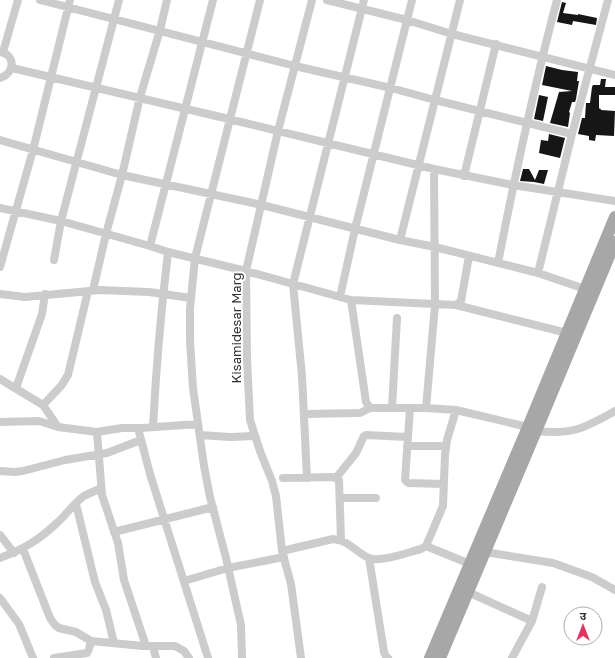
<svg xmlns="http://www.w3.org/2000/svg" width="615" height="658" viewBox="0 0 615 658" font-family="'Golos Text','Noto Sans Devanagari',sans-serif">
<style>
.building{fill:#161616}
.lines{fill:none;stroke-linecap:round;stroke-linejoin:round}
.street{stroke:#ccc;stroke-width:8}
.primary{stroke:#a7a7a7;stroke-width:12}
.labels{text-anchor:middle;stroke-width:4;stroke-linejoin:round;paint-order:stroke}
.street-label{font-size:13px;fill:#2f2f2f;stroke:#fff}
</style>
<rect width="100%" height="100%" fill="#fff"/>
<path class="building" d="M562,2l4,1 -3,10 15,2v-1l19,4 -1,7 -23,-4 -1,4 -15,-3z
M546,66l16,4 16,2 -1,9h2l-3,18 -1,3h-3l-3,10 1,1 -2,14 -18,-4 9,-31 13,-1 -30,-6z
M601,79h5l-1,8h10v8h-16v14l1,-1 1,2 14,1 -1,25 -18,-1 -1,6 -6,-1v-4l-11,-2 4,-16h3l1,-15h4l2,-16 1,-2h7z
M539,95l9,2 -5,24 -9,-2z
M549,134l16,4 -5,20 -21,-5 2,-13 7,1z
M523,169h6l6,11 4,-10h9l-4,14 -10,-2 -14,-1z"/>
<g class="lines">
<path class="street" d="M40,0l255,66 96,22 44,12 137,34
M327,0l80,20 45,14 163,41
M0,52c16,3 15,21 0,26
M3,52l15,-52
M12,68l217,51 205,50 79,16 102,16
M0,140l122,35 140,30 138,35 35,7 103,26 47,16
M464,176l32,-132
M0,208l61,13 89,25 18,6 78,19 105,29 105,5 5,-4 8,-45
M400,240l60,-240
M150,246l63,-246
M54,260l7,-39 58,-221
M498,263c17,-88 36,-176 59,-263
M0,267l33,-117 37,-150
M538,273l34,-139 36,-134
M93,290l13,-56 16,-59 18,-78 20,-67 7,-30
M0,294l25,3 75,-7 49,2 42,6
M340,297l15,-68 57,-229
M351,300l15,102 4,6h56l30,2 72,17
M456,305l111,28
M0,379l43,26 15,22
M16,388l26,-74 3,-20
M43,405l18,-19 7,-11 20,-84
M392,408l5,-90
M410,408l-5,72 3,3 36,1
M426,408l9,-103 -1,-136
M305,414l55,-1 10,-5
M0,422l39,-1 19,6 39,5 25,-4h19l57,-4
M153,427c3,-58 8,-116 15,-175
M138,428l12,46 58,184
M536,431c37,4 48,-3 79,-20
M97,432l5,63 16,48 6,37 22,66
M200,435l30,2 25,-1
M407,446h39
M0,471l14,1 9,-1 42,-11 42,-7 34,-13
M283,478l50,-1 6,3 2,60
M307,478l-5,-102 -9,-92 71,-284
M336,478l20,-25 8,-17 2,-1 41,2
M340,498h36
M76,504l19,78 11,28 8,33
M114,532l99,-25
M0,535l14,18
M426,546l44,18
M23,549l27,69 5,7 4,3 17,4 15,9 52,5h32l9,5 5,7
M282,551l51,-12c16,1 22,13 36,19 11,5 40,-6 52,-9l5,-3 17,-40 2,-51 2,-15 9,-30
M485,552l68,11 39,14 23,13
M0,558c24,-9 39,-18 58,-36 9,-8 16,-19 26,-26 5,-3 12,-5 17,-8
M369,558l15,94 2,5 2,1
M184,581l44,-13 56,-11
M468,592l64,29
M0,598l19,26 14,34
M153,647l3,11
M54,658l33,-5 2,-4 2,-8
M242,658l-1,-33 -15,-67 -16,-61 -6,-31 -11,-78 -3,-47v-32l5,-51 65,-258
M301,658l-10,-74 -9,-33 -6,-55 -4,-15 -12,-30 -10,-31 -3,-61 -1,-88 32,-140 34,-131
M512,658l20,-37 10,-34"/>
<path class="primary" d="M430,658l98,-231 87,-210
M440,658l96,-227 79,-189"/>
</g>
<g class="labels">
<g class="street-label">
<text transform="translate(236 328) rotate(-90)" y="5">Kisamidesar Marg</text>
</g>
</g>
<g transform="translate(583 626)"><circle r="19" fill="#ffffff" stroke="#acacac"/>
<path d="M0-3L7 15L0 10L-7 15Z" fill="#e5335f"/>
<text y="-6" font-size="11" font-weight="bold" text-anchor="middle" fill="#2f2f2f">उ</text>
</g>
</svg>
